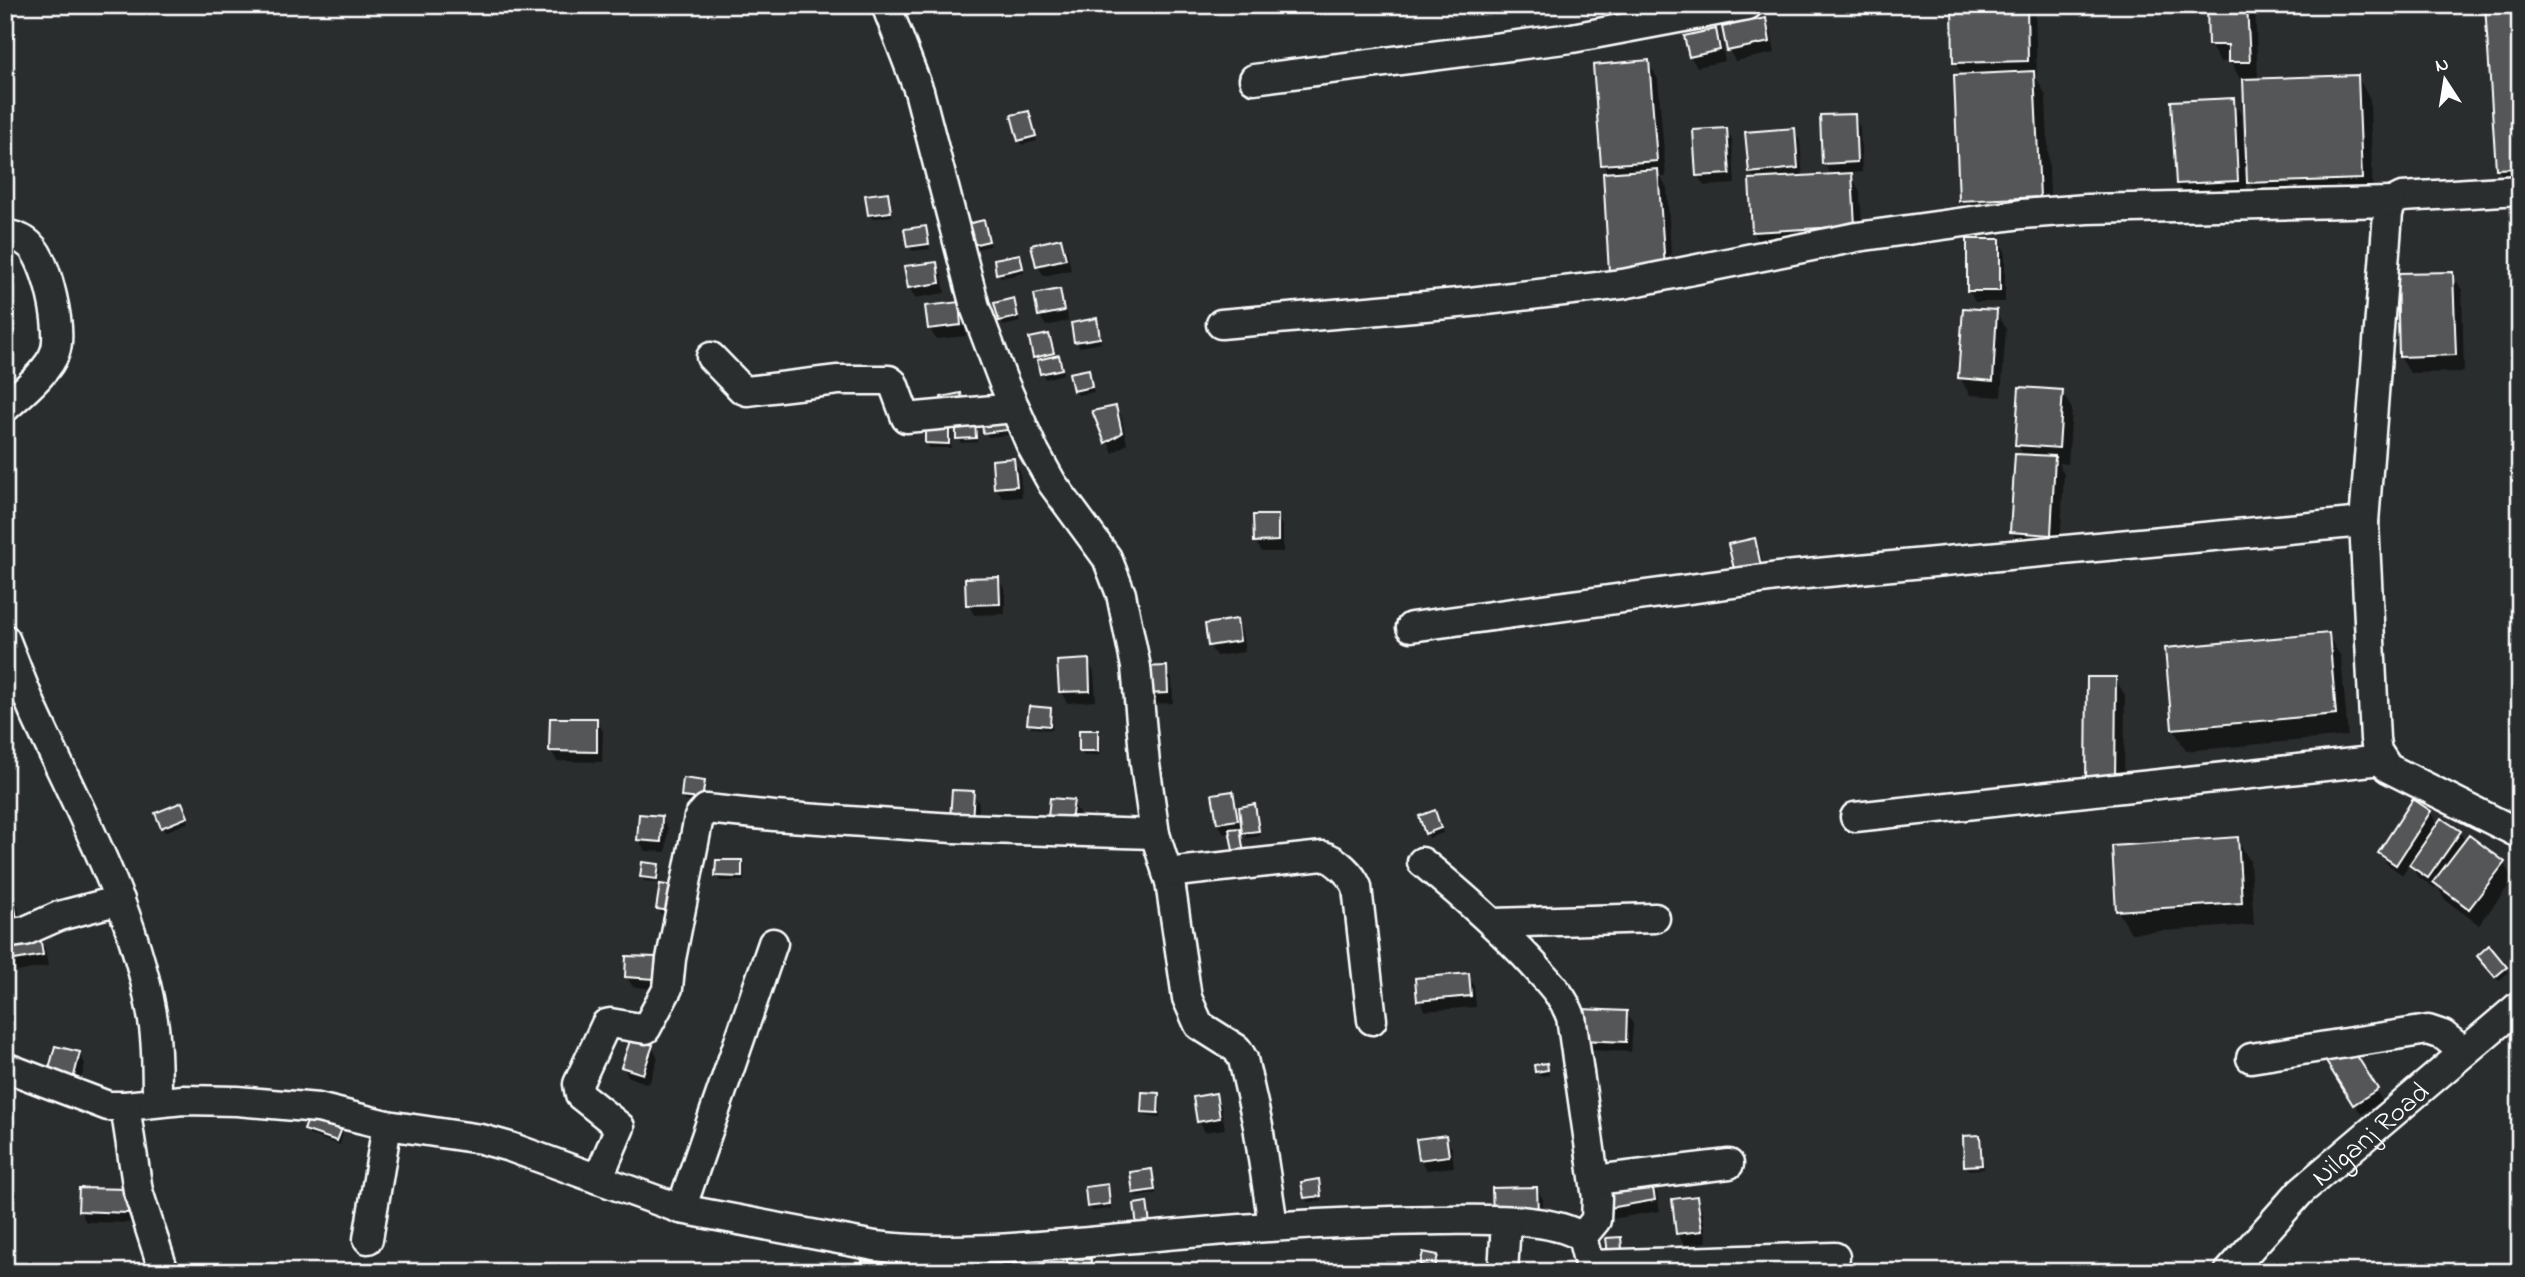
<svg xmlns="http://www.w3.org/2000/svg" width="2525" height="1277" viewBox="0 0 2525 1277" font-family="'Indie Flower',sans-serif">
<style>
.shadow{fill:#0007}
.building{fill:#555758;stroke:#fff;stroke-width:2}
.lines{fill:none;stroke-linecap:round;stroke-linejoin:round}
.minor-casing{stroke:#fff;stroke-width:33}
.minor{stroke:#2a2d2e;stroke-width:28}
.labels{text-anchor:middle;stroke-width:5;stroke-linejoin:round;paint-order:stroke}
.street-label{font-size:28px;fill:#fff;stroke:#2a2d2e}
</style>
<rect width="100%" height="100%" fill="#2a2d2e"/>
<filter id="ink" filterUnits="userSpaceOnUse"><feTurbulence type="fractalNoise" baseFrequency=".0143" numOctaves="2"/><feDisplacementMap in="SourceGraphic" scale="14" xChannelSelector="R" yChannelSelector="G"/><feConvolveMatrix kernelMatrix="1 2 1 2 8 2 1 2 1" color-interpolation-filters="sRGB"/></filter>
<g filter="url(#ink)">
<path class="shadow" d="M1766,5h36l-33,5z
M1954,5h81l2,74 9,17 5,123 -77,4 -13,-22 2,-125 -8,-13z
M2228,5h27l3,75 99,-4 13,23 3,102 -111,4 -16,-28 1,20 -60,3 -10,-16 56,-85 9,17 3,48h3l-3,-86 -5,1 -10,-18 -10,1 -10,-17z
M2520,5v186h-9l-13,-22z
M1765,20l6,11 4,22 -40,8 -6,-11z
M1715,31l6,10 4,20 -28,6 -7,-11z
M1648,62l10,17 8,98h-5l6,11 6,96 -70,-119z
M1029,113l8,28 -15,4 -3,-5z
M1854,116l6,11 2,45 -12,1 10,19 3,51 -100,6 -10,-17 2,-52 -5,-8 44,-42 6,11 3,37 28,-2 -7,-13z
M1726,129l6,11 3,44 -31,2 -7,-11z
M887,194l5,22 -20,3 -3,-5z
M925,227l5,22 -18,2 -3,-5z
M1060,240l7,11 4,19 -27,6 -7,-11z
M1999,241l6,10v51h-30l-6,-11z
M989,242l1,4 -14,3 -2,-3z
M1019,256l5,17 -23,5 -3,-5z
M936,264l6,10 3,19 -30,5 -6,-11z
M2452,273l10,17 2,82 -54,1 -10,-16z
M1059,291l7,17 -25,5v4l26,-5 1,9 -22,5 -7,-11 -3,-20z
M1013,300l7,22 -17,4 -7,-22z
M958,304l6,11 2,21 -30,3 -7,-11z
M1996,312l10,17 -5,68 -31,-2 -10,-17z
M1096,320l5,23 -22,4 -6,-22z
M1049,336l6,22 3,-1 3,5 2,12 -18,5 -6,-17 -5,-5z
M1088,371l6,21 -16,3 -3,-5z
M2062,392l10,17 -4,55 -10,-1 6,11 -4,77 -38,-2 -10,-17 12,-76 -7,-12z
M1116,408l6,10 5,26 -14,9 -18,-41z
M974,421l3,5v16l-16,1 -3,-5z
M948,423l3,5v20h-22l-2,-5z
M1008,423l1,12 -21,2 -3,-5z
M1013,460l7,11 2,26 -20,1 -6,-11z
M1277,517l6,11v24h-21l-7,-11z
M1754,540l6,11 7,31 -23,5z
M998,579l7,10v25l-31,1 -6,-11z
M1236,621l6,11 3,20 -29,4 -7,-11z
M2328,635l13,22 7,79 -162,15 -13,-23z
M1088,661l6,11 2,29 -29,2 -6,-11z
M1166,668l6,11 1,24 -23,1 -6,-11z
M2115,679l10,16 -1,106 -26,-1z
M1050,709l3,5 -1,16 -20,-2 -3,-5z
M596,720l7,11 -1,31 -45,-1 -6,-10z
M1097,732l3,5v18l-16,1 -3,-5z
M703,782l3,5 -2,17 -19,-3 -2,-5z
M973,793l6,11 -2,27 -19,-1z
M1232,793l7,15 15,-2 3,5 3,25 -13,2 -7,-11 5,32 -14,-26 -7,1 -6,-11z
M1072,802l7,11 -3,26 -20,-2z
M2414,802l16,10 8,13 22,7 6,10 38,22 9,16 -34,45 -35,-26 -7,-14 -2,3 -18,-12 -7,-13 -7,12 -16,-11 -7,-11z
M184,809l5,13 -24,10 -3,-5z
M661,817l7,11 -2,24 -21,-1 -6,-11z
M1437,817l6,16 -14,5 -2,-5z
M2237,839l13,22 4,64 -123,8 -13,-22z
M741,862l3,5v14h-24l-3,-5z
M658,866l3,5 -2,12 -15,-2 -2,-4z
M661,886l12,29 -12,-1 -3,-5z
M12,896l6,11 6,33 15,-2 6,10 3,18 -31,6 -7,-11z
M655,959l6,11 -1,19 -27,-2 -7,-11z
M2482,961l24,7 2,4 -9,9z
M1468,975l6,11 2,21 -51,4 -6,-11z
M1626,1013l7,11 -2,28 -43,-2 -6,-10z
M652,1047l6,11 -9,26 -20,-7 -7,-11z
M79,1053l6,11 -7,30 -23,-6z
M2328,1061l48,29 6,11 -21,13z
M1546,1065l3,10 -10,1 -3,-5z
M1158,1095l3,5 -1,17 -14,-1 -3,-4z
M1215,1095l6,11 4,23 -20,3 -6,-11z
M340,1129l3,5 -3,11 -31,-10 -3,-5z
M1979,1136l3,5 2,28 -15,1 -3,-5z
M1445,1137l7,11 2,19 -27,3 -7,-10z
M1151,1171l5,23 -19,3 -2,-5z
M1650,1178l6,11 4,22 -48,8 -6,-11z
M1318,1181l4,20 -14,1 -3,-5z
M1107,1186l4,23 -19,2 -3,-5z
M1536,1188l7,11v25l-49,-34z
M1696,1198l6,11 5,33 -23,3 -6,-11 -4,-33z
M134,1202v21l-48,-1 -6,-11z
M1437,1257l3,5 -3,10 -12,-2 -3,-5z"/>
<path class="building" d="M1952,5h75l1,56 -75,2z
M2226,5h21l3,57h-22v-17h-20l-1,-38z
M2485,5h35v163l-24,1z
M1766,18l4,24 -43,9 -5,-24z
M1716,29l4,21 -31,7 -5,-21z
M1649,60l8,101 -56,4 -8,-100z
M2034,71l6,126 -81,4 -5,-126z
M2358,75l4,104 -115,4 -4,-104z
M2234,98l4,83 -62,3 -5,-83z
M1029,111l7,25 -18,5 -7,-26z
M1855,114l2,48 -35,2 -2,-49z
M1727,128l3,46 -34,2 -3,-46z
M1795,128l3,40 -49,5 -4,-41z
M1658,169l7,99 -56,4 -6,-99z
M1852,173l3,53 -103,6 -3,-53z
M888,192l3,20 -23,3 -3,-20z
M984,220l5,21 -17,4 -5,-21z
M926,226l3,18 -22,3 -3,-18z
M1061,238l5,21 -30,7 -5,-21z
M1967,239h33v52h-33z
M1020,254l3,14 -27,6 -2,-15z
M937,262l3,21 -32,5 -4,-22z
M2453,272l3,83 -57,2 -2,-84z
M1060,289l4,22 -26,5 -4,-22z
M1014,298l4,19 -19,4 -5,-18z
M959,302l2,23 -33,4 -3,-23z
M1963,308l34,2 -4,71 -35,-3z
M1097,318l3,20 -26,4 -3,-19z
M1049,334l5,19 -21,5 -4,-20z
M1059,355l3,14 -22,5 -3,-14z
M1089,369l3,18 -19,4 -4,-18z
M2019,387l44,3 -4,58 -44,-3z
M961,393l3,18 -20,4 -3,-18z
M1116,406l6,27 -17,10 -13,-32z
M1006,416l2,14 -25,3 -1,-14z
M975,419l1,19 -20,1v-19z
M925,421h24v23l-24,-1z
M2015,454l40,2 -4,79 -41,-3z
M1014,458l3,28 -23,2 -2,-28z
M1253,515h25v26l-24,1z
M1755,538l7,33 -26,6 -8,-33z
M999,577l1,27 -34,1 -1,-27z
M1237,619l3,22 -32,5 -3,-22z
M2329,633l7,81 -164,15 -7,-81z
M1089,659l1,32 -31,1 -2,-31z
M1167,666l1,27 -26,1 -1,-27z
M2087,677h29l-1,107h-29z
M1029,706l22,2 -1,18 -23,-2z
M550,718h47v34l-48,-1z
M1079,730h19v21h-19z
M683,778l22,3 -3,18 -21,-2z
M952,790l22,1 -2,30 -22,-2z
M1233,791l5,29 -21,3 -5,-29z
M1050,798l24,2 -4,29 -23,-2z
M2413,799l18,12 -35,54 -18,-12z
M182,802l6,15 -27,11 -6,-15z
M1255,804l4,27 -17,2 -3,-26z
M1435,810l6,18 -16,6 -6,-18z
M639,814l23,2 -1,26 -24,-2z
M2441,818l20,13 -33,47 -19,-13z
M1240,828l4,26 -10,2 -5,-27z
M2469,835l36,27 -36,47 -36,-27z
M2238,837l4,66 -126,8 -4,-65z
M716,860h26v17l-27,-1z
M642,862l17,2 -2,15 -17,-2z
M660,884l14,2 -3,25 -15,-2z
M13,894l5,33 -13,2v-34z
M40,936l3,19 -34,6 -4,-17z
M2489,945l18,22 -12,10 -18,-21z
M626,956l30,1 -1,22 -30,-2z
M1469,973l2,23 -54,5 -2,-23z
M1581,1009l46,2 -1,31 -46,-2z
M631,1038l22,7 -10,29 -22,-7z
M2350,1045l28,44 -25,16 -28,-45z
M55,1046l25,6 -8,32 -25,-7z
M1547,1063l1,7 -13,2 -1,-7z
M1142,1092l17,1 -1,20 -17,-1z
M1216,1093l4,25 -23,4 -4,-25z
M309,1117l33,11 -5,13 -33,-11z
M1446,1135l3,21 -30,4 -3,-21z
M1980,1135l2,30 -18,1 -1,-30z
M1152,1169l3,21 -22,3 -3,-21z
M1651,1176l4,24 -51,9 -4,-24z
M1319,1179l2,17 -17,2 -3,-16z
M1108,1184l2,20 -23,3 -2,-20z
M1537,1187l1,27 -45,1 -1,-27z
M79,1188l50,1 -1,24 -50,-2z
M1697,1196l5,35 -26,3 -4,-35z
M1147,1202l3,22 -13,2 -3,-22z
M1621,1237l2,24 -14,2 -3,-25z
M1423,1252l15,3 -3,13 -15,-3z
M1067,1258l24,1 -1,13h-23z
M862,1261l28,3 -1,8h-28z"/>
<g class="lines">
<g class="minor-casing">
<g id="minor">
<path d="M886,5l33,86 56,216 28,74 29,66 20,36 55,75 14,36 15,73 9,97 10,70 15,48 17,116 12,27 38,24 6,10 15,67 15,99"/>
<path d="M1254,79l318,-41 176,-33"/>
<path d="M2520,190l-118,7 -10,5 -4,11 -24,309 11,217 2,12 11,17 132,66"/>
<path d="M5,234c9,2 18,4 25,11 17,15 33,85 25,107 -6,19 -35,42 -50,56"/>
<path d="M1221,324l249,-22 153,-18 234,-47 165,-23 65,-5 305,-7"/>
<path d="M711,357l31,32 5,2 91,-11h51l4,3 13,35 109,-10"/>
<path d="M1411,627l374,-51 579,-54"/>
<path d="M5,639c10,25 19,50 30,75 46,101 103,200 119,313 3,24 3,49 3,74"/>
<path d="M1855,817l526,-57"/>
<path d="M1422,862c40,33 77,65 111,102 15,17 30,31 38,53l26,181 -1,22 -14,17"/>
<path d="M1167,873l156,-17c13,3 29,19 34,31l15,133"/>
<path d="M1495,923l160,-5"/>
<path d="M5,934l20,-3 34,-15 61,-16"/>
<path d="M2251,1058l177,-28 15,5 21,17"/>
<path d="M5,1067l103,39h17l58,-6 54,1 81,7 69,17 94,14 29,8 171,62 194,37c85,10 175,-1 260,-8 102,-10 204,-17 307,-18 39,0 107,-4 140,17l9,35"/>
<path d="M125,1106l13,85 26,81"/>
<path d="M598,1179l22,-52 -40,-32 -2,-11 28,-60 4,-1 36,6 22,-41 3,-29 28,-142 7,-8 68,7 179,12 202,6"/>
<path d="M1595,1180l134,-16"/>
<path d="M681,1209l92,-266"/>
<path d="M368,1239l19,-114"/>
<path d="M1590,1265l245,-8"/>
<path d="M1503,1272l3,-50"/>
<path id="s1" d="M2229,1272l72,-81 219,-186"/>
</g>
</g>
<use href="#minor" class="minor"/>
</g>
</g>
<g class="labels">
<g class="street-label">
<text dy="10" stroke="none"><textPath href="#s1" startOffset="198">Nilganj Road</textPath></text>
</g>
</g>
<rect width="2525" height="1277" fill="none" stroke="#2a2d2e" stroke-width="28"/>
<rect x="14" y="14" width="2497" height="1249" fill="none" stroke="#fff" stroke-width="2.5" filter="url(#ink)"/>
<g transform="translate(2445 80) rotate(348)" stroke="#2a2d2e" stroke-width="5" paint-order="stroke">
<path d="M0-5L12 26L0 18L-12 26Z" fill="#ffffff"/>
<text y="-10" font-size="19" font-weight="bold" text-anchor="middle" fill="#ffffff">N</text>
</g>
</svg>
